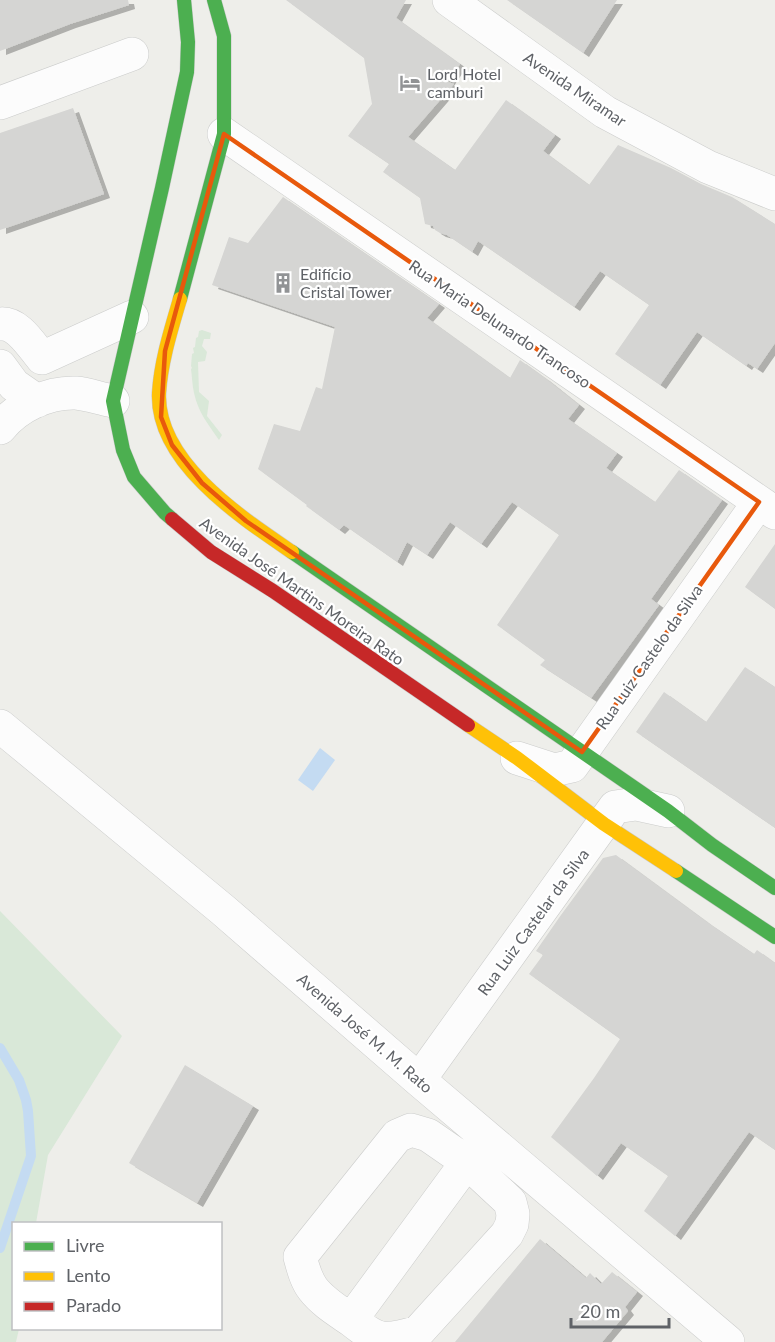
<svg xmlns="http://www.w3.org/2000/svg" width="775" height="1342" viewBox="0 0 775 1342" font-family="Lato,sans-serif">
<style>
.green{fill:#d9e8d8}
.water{fill:#c4dbf2}
.lines{fill:none;stroke-linecap:round;stroke-linejoin:round}
.stream{stroke:#c4dbf2;stroke-width:10}
.building{fill:#d5d5d3;filter:url(#shadow)}
.street-casing{stroke:#cbcccb;stroke-width:34}
.fast-casing{stroke:#cacaca;stroke-width:15}
.slow-casing{stroke:#cacaca;stroke-width:15}
.jam-casing{stroke:#cacaca;stroke-width:15}
.street{stroke:#fcfcfc;stroke-width:33}
.fast{stroke:#4caf50;stroke-width:14}
.slow{stroke:#ffc107;stroke-width:14}
.jam{stroke:#c62828;stroke-width:14}
.marked{fill:none;stroke:#e8590c;stroke-width:4.5;stroke-linejoin:round}
.labels{text-anchor:middle;stroke-width:4.5;stroke-linejoin:round;paint-order:stroke}
.poi-label{font-size:16px;fill:#5f6267;stroke:#fff;text-anchor:start}
.street-label{font-size:16px;fill:#5f6267;stroke:#fff}
</style>
<defs>
<filter id="shadow"><feDropShadow dx="6" dy="4" stdDeviation="0" flood-color="#0004"/></filter>
</defs>
<rect width="100%" height="100%" fill="#eeeeea"/>
<path class="green" d="M202,330l9,3 -1,6h-6l-2,7 5,6 -2,9 -7,1 1,30 10,9 -2,15 15,19 -3,5c-11,-16 -21,-28 -25,-47 -2,-9 -2,-17 -3,-24l1,-1 -1,-2 1,-12 2,-1 -1,-5 2,-1 1,-9 2,-1 1,-6z
M0,911l122,125 -74,119 -12,68 -22,1v104l5,1 -3,13h-16z"/>
<path class="water" d="M320,748l15,12 -22,31 -15,-11z"/>
<g class="lines">
<path class="stream" d="M0,1048l19,32 7,20 2,11 3,45 -31,92"/>
</g>
<path class="building" d="M0,0h128l1,5 -59,19 -70,27z
M286,0h120l-10,18 64,46 -12,18 6,2 -46,53 47,33 51,-70 49,35 -12,16 46,34 29,-40 53,23 30,16 31,13 43,27v119l-18,26 -9,-6 -2,3 -49,-34 -37,53 -45,-31 34,-49 -49,-34 -26,36 -96,-66 -6,11 -25,-17 -7,-2 -5,-3 -2,-4 -8,-2 -5,-26 -37,-26 6,-8 -41,-28 24,-32 -8,-46z
M507,0h110l-34,53z
M73,108l31,86 -104,36v-97z
M283,197l156,107 -12,14 83,60 10,-18 25,18 34,27 -11,14 49,34 -11,15 49,34 24,-32 43,30 -71,99 8,6 -68,93 -51,-33 5,-5 -48,-35 62,-90 -47,-33 -31,42 -31,-22 -23,33 -20,-13 -10,20 -53,-37 -5,5 -33,-24 1,-1 -49,-36 16,-45 26,7 16,-44 6,2 13,-62 -123,-42 17,-48 19,6z
M775,544v65l-30,-22z
M745,667l30,20v141l-139,-96 28,-40 42,30z
M616,855l91,67 47,32 3,-4 18,13v187l-26,-18 -74,104 -31,-25 24,-35 -47,-33 -24,33 -46,-39 43,-59 26,-39 -91,-65 14,-19 -7,-4 25,-36 42,-57z
M185,1065l68,41 -56,97 -68,-40z
M540,1239l46,39 4,-5 11,11 11,-12 25,20 -12,15 3,4 -26,31h-147z"/>
<g class="lines">
<g class="street-casing">
<path id="street" d="M449,0l156,112 103,55 67,27
M0,103l132,-49
M224,134l551,379
M0,324c18,-2 31,21 42,34l90,-41
M0,366l14,19 23,16
M0,428c18,-22 48,-36 76,-35 12,1 25,6 37,8
M0,726l223,184 196,170 309,262
M517,758l37,12 18,-4 187,-264
M419,1080l196,-273 21,-3 32,7
M411,1130l17,5 39,27 -116,158c-13,-9 -28,-18 -38,-31 -7,-9 -10,-21 -13,-32l97,-121z
M351,1320c28,22 33,22 67,12l89,-98 5,-10 1,-10 -3,-12 -43,-40 13,-17"/>
</g>
<g class="fast-casing">
<path id="fast" d="M180,299l44,-165v-98l-10,-36
M172,519l-7,-6 -31,-36 -11,-27 -10,-49 49,-213 25,-116 1,-30 -4,-42
M292,552l376,259 44,34 63,43
M676,871l99,66"/>
</g>
<g class="slow-casing">
<path id="slow" d="M180,299c-9,31 -19,62 -21,94 -3,69 83,125 133,159
M468,725l49,33 87,66 72,47"/>
</g>
<g class="jam-casing">
<path id="jam" d="M172,519l39,33 62,39 195,134"/>
</g>
<use href="#street" class="street"/>
<use href="#fast" class="fast"/>
<use href="#slow" class="slow"/>
<use href="#jam" class="jam"/>
</g>
<path class="marked" d="M224,134l535,368 -177,250 -336,-231 -44,-38 -30,-38 -11,-28 4,-66z"/>
<defs>
<g id="hotel-bare" transform="scale(1.62)"><path d="M-6-4.5h1.5V1H6V5H4.5V3h-9V5H-6ZM-4 0a1.8 1.8 0 1 1 3.6 0ZM.5 0V-2.5h3Q6-2.5 6 0Z" fill="#919395" stroke="#fff" stroke-width="2.5" paint-order="stroke"/></g>
<g id="building-bare" transform="scale(1.62)"><path d="M-4-6H4V6H1V3H-1V6H-4ZM-2.5-4.3h1.7v1.8h-1.7ZM.8-4.3h1.7v1.8H.8ZM-2.5-1h1.7V.8h-1.7ZM.8-1h1.7V.8H.8Z" fill="#919395" stroke="#fff" stroke-width="2.5" paint-order="stroke"/></g>
</defs>
<g fill-rule="evenodd">
<use href="#hotel-bare" x="410" y="83"/>
<use href="#building-bare" x="283" y="283"/>
</g>
<g class="labels">
<g class="poi-label">
<text x="427" y="80">Lord Hotel<tspan x="427" dy="18">camburi</tspan></text>
<text x="300" y="280">Edifício<tspan x="300" dy="18">Cristal Tower</tspan></text>
</g>
<g class="street-label">
<text transform="translate(575 89) rotate(34)" y="6">Avenida Miramar</text>
<text transform="translate(500 324) rotate(34)" y="6">Rua Maria Delunardo Trancoso</text>
<text transform="translate(302 591) rotate(35)" y="6">Avenida José Martins Moreira Rato</text>
<text transform="translate(649 657) rotate(-55)" y="6">Rua Luiz Castelo da Silva</text>
<text transform="translate(533 922) rotate(-54)" y="6">Rua Luiz Castelar da Silva</text>
<text transform="translate(365 1033) rotate(41)" y="6">Avenida José M. M. Rato</text>
</g>
</g>
<rect x="12" y="1222" width="210" height="108" fill="#ffffff" stroke="#bfc0c2" stroke-width="1.5"/>
<rect x="24" y="1242" width="30" height="9" fill="#4caf50" stroke="#bfc0c2" stroke-width="1.5"/>
<text x="66" y="1252" font-size="18" fill="#5f6267">Livre</text>
<rect x="24" y="1272" width="30" height="9" fill="#ffc107" stroke="#bfc0c2" stroke-width="1.5"/>
<text x="66" y="1282" font-size="18" fill="#5f6267">Lento</text>
<rect x="24" y="1302" width="30" height="9" fill="#c62828" stroke="#bfc0c2" stroke-width="1.5"/>
<text x="66" y="1312" font-size="18" fill="#5f6267">Parado</text>
<path d="M571 1318v9h98v-9" fill="none" stroke="#5f6267" stroke-width="3"/>
<text x="580" y="1318" font-size="18" fill="#5f6267" stroke="#ffffff" stroke-width="4.5" paint-order="stroke">20 m</text>
</svg>
